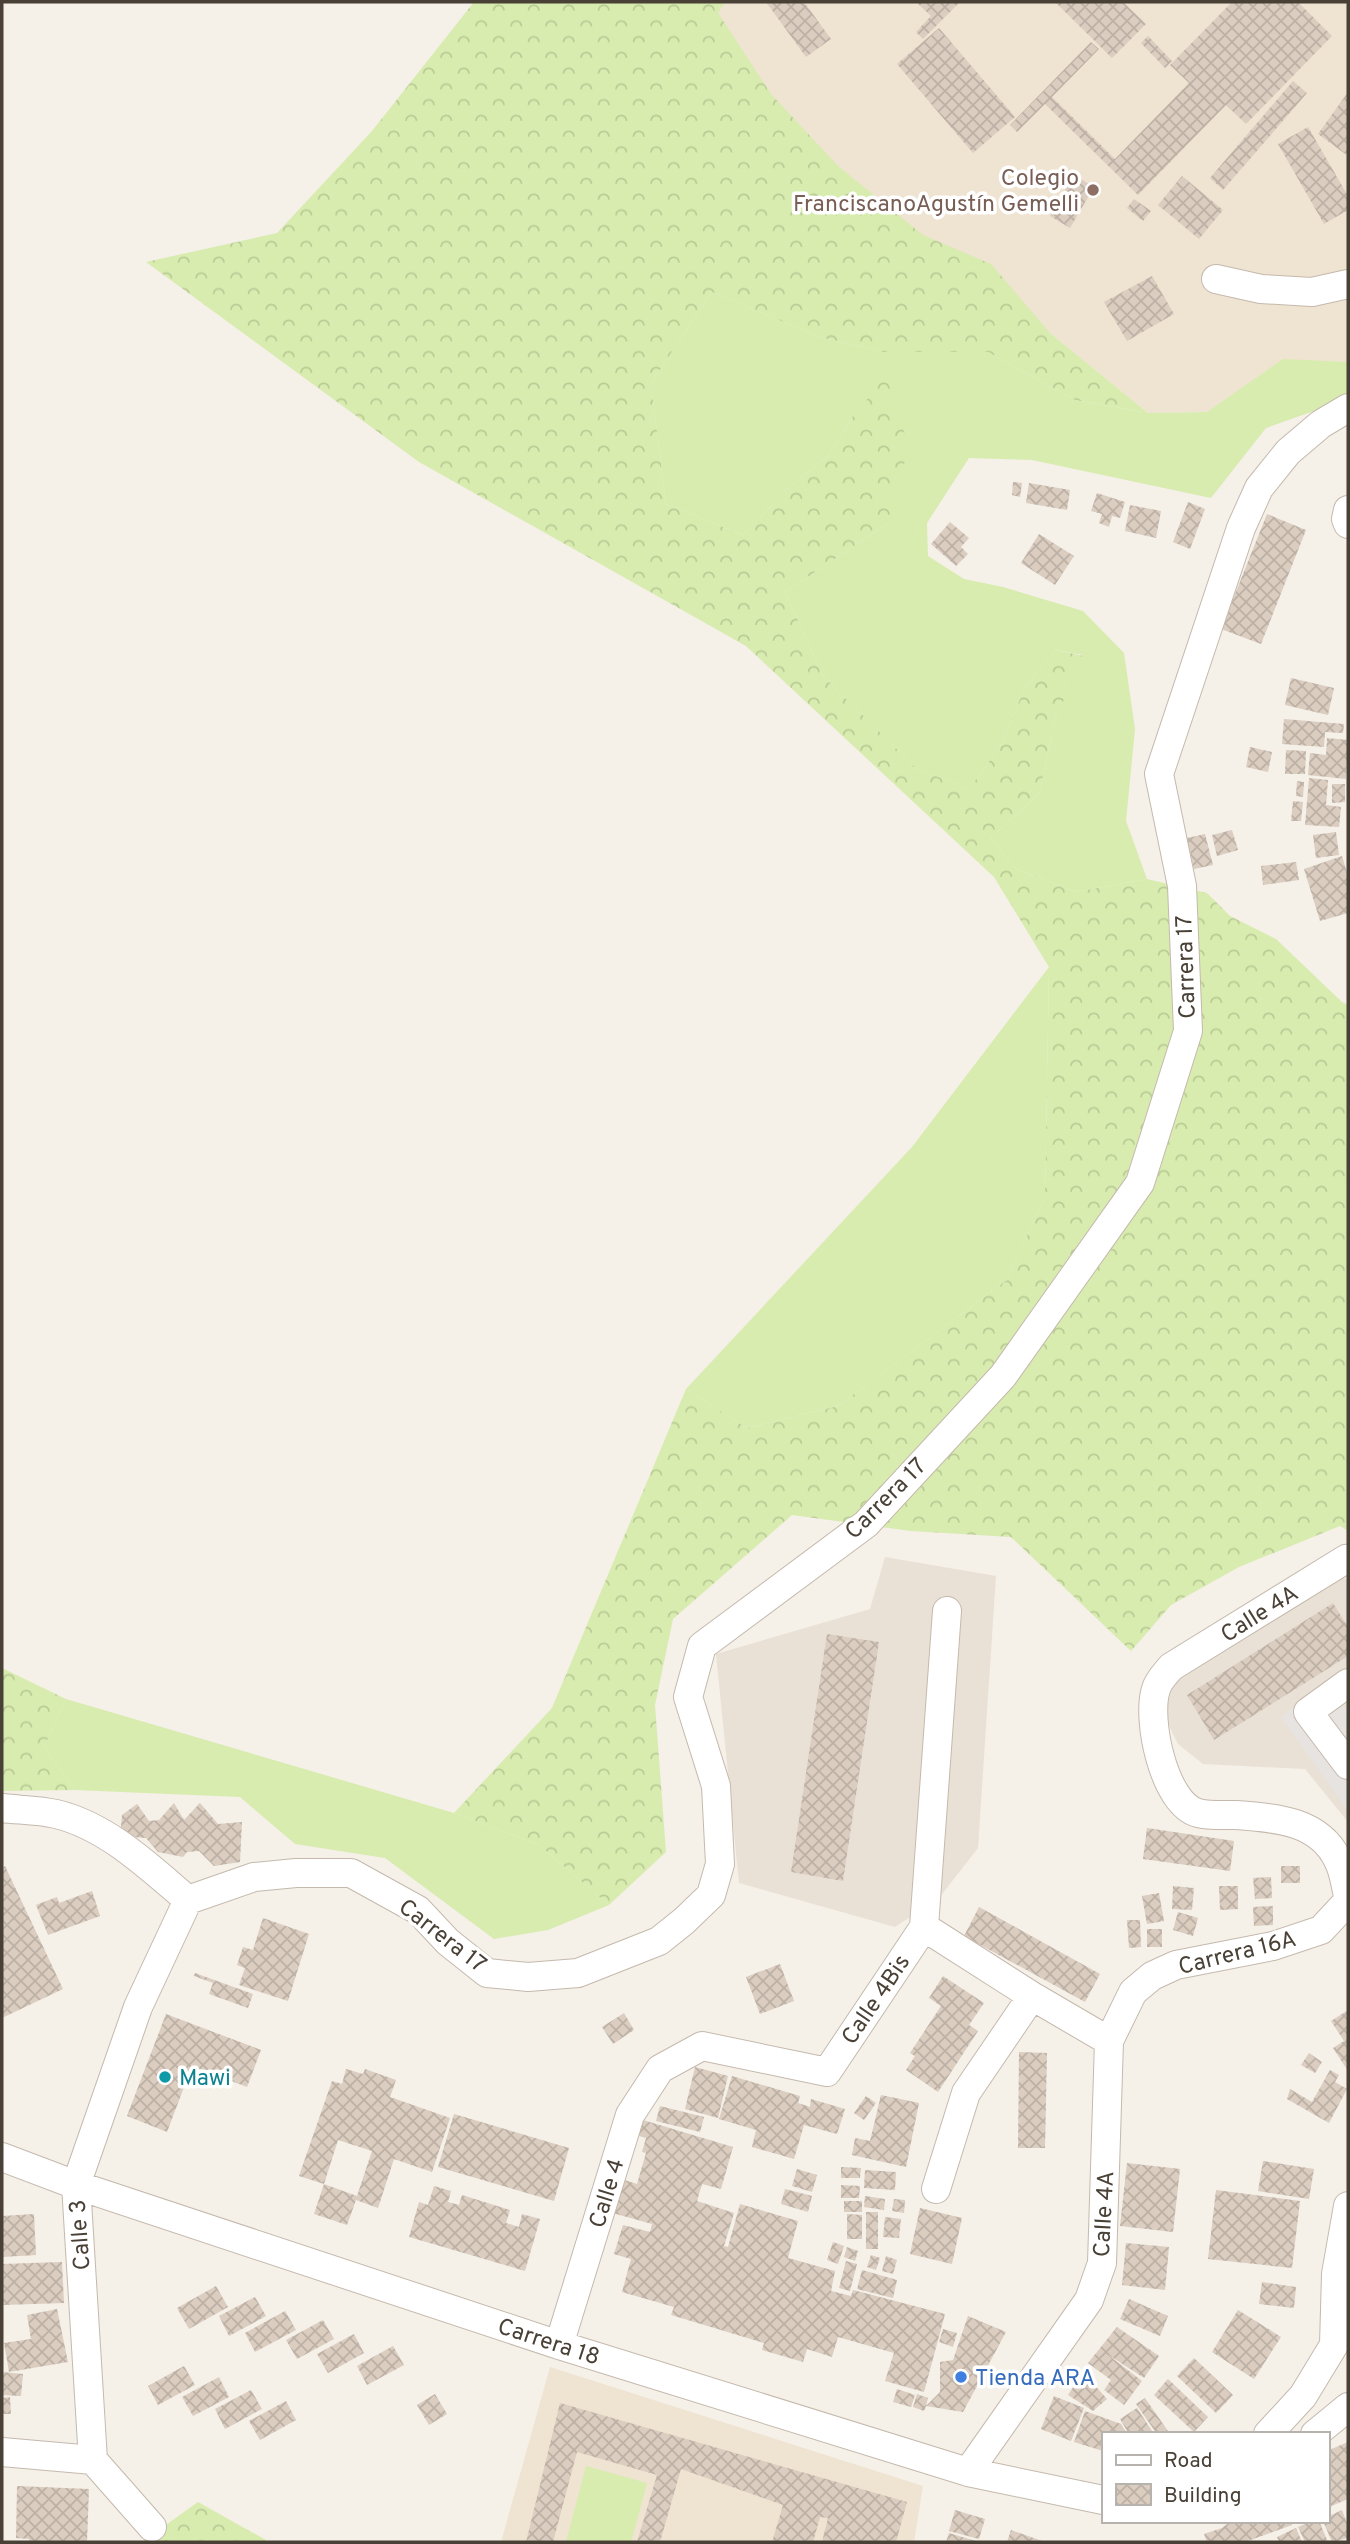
<svg xmlns="http://www.w3.org/2000/svg" width="1350" height="2544" viewBox="0 0 1350 2544" font-family="Overpass,sans-serif">
<style>
.residential{fill:#eae1d6}
.education{fill:#efe3d1}
.grass{fill:#d7ecae}
.forest{fill:url(#forest-crowns)}
.parking{fill:#e6e3e0}
.building{fill:url(#building-cross-hatch)}
.lines{fill:none;stroke-linecap:round;stroke-linejoin:round}
.minor-casing{stroke:#c5b9ad;stroke-width:30}
.minor{stroke:#fff;stroke-width:28}
.education-dot{fill:#8d6e63;stroke:#fff;stroke-width:2.5}
.culture-dot{fill:#0f9aa8;stroke:#fff;stroke-width:2.5}
.shop-dot{fill:#3f7fe0;stroke:#fff;stroke-width:2.5}
.labels{text-anchor:middle;stroke-width:7;stroke-linejoin:round;paint-order:stroke}
.education-label{font-size:23px;fill:#785e54;stroke:#fff;text-anchor:end}
.street-label{font-size:23px;fill:#494036;stroke:#fff}
.culture-label{font-size:23px;fill:#0d838f;stroke:#fff;text-anchor:start}
.shop-label{font-size:23px;fill:#366cbe;stroke:#fff;text-anchor:start}
</style>
<defs>
<pattern id="forest-crowns" width="20" height="18" patternUnits="userSpaceOnUse" patternTransform="scale(1.75)"><rect width="20" height="18" fill="#d7ecae"/><path d="M2 6a3 3 0 1 1 6 0M12 15a3 3 0 1 1 6 0" fill="none" stroke="#bacb96"/></pattern>
<pattern id="building-cross-hatch" width="8" height="8" patternUnits="userSpaceOnUse" patternTransform="scale(1.75)"><rect width="8" height="8" fill="#dbcdc0"/><path d="M0 0l8 8M0 8l8-8" fill="none" stroke="#bdb1a6"/></pattern>
</defs>
<rect width="100%" height="100%" fill="#f5f0e8"/>
<path class="residential" d="M885,1557l111,19 -18,272 -39,50 -44,29 -156,-44 -23,-229 154,-45z
M1332,1572l16,8v242l-43,-53 -102,-5 -25,-20 -15,-30 -2,-37z"/>
<path class="education" d="M672,2h676v360l-65,-2 -76,52 -59,1 -98,-80 -130,-81z
M550,2367l373,119 -9,56h-413z"/>
<path class="grass" d="M712,292l108,45 63,15h105l87,48 73,13 59,-1 76,-53 65,3v37l-82,29 -55,70 -179,-38 -63,-2 -42,65 1,33 36,23 39,8 80,24 41,42 11,76 -9,92 21,58 -71,13 -60,-23 -26,-31 49,-44 17,-77 27,-62 -27,-5 -31,37 -24,58 -32,44 -53,-21 -93,-92 -38,-84 102,-68 -1,-147 -35,42 -23,37 -40,32 -45,47 -77,-31 -15,-121z
M1049,967l-4,230 -38,83 -169,126 -91,22 -61,-39 226,-242z
M66,1699l388,114 85,32 70,60 -61,25 -54,9 -109,-81 -90,-14 -55,-47 -165,-7 -31,-43z
M586,2466l61,17 -16,59h-65z"/>
<path class="forest" d="M474,2h251l-7,11 53,81 67,72 85,69 68,29 59,69 98,80 -73,-13 -87,-48h-105l-63,-15 -108,-45 -61,91 15,121 77,31 45,-47 40,-32 23,-37 35,-43 23,71 -22,77 -102,68 38,84 93,92 53,21 32,-44 24,-58 31,-37 28,6 -28,61 -17,77 -49,44 26,31 60,23 71,-13 60,14 23,23 46,23 66,63 6,3v526l-8,-5 -101,41 -68,38 -40,46 -120,-114 -100,-6 -119,-16 -119,104 -18,86 11,147 -57,53 -70,-60 -85,-32 98,-105 134,-319 61,39 91,-22 169,-126 38,-83 4,-230 -55,-90 -248,-231 -327,-184 -273,-200 131,-29 95,-102z
M2,1668l64,31 -22,48 31,43 -73,1z
M198,2502l68,38 -3,2h-121z"/>
<path class="parking" d="M1328,1683l20,28v100l-67,-94z"/>
<path class="building" d="M766,2h38l27,37 -25,18z
M916,2h44l-37,37 -7,-7 15,-16z
M1055,2h68l23,22 -34,34z
M1232,2h66l34,34 -86,88 -20,-19 -88,90 -93,-91 -28,28 -7,-7 81,-83 8,7 -47,48 63,62 74,-76 -19,-18z
M939,28l76,89 -42,36 -76,-89z
M1148,36l24,25 -7,7 -24,-25z
M1293,81l14,12 -84,97 -13,-12z
M1348,92v64l-30,-22z
M1308,127l40,69v14l-24,14 -46,-80z
M1074,175l20,12 -24,41 -20,-12z
M1182,176l41,34 -24,29 -41,-34z
M1134,199l17,12 -8,10 -16,-13z
M1152,276l22,38 -47,27 -23,-39z
M1013,482l9,1 -2,14 -8,-2z
M1029,483l41,7 -3,20 -41,-7z
M1097,493l28,9 -5,16 -8,-2 -3,11 -10,-4 3,-9 -11,-3z
M1188,502l17,7 -15,40 -17,-7z
M1130,505l31,6 -5,27 -31,-7z
M1267,514l39,16 -45,114 -40,-15z
M950,522l19,16 -8,9 7,7 -12,12 -25,-22z
M1039,534l35,22 -19,29 -34,-22z
M1291,678l43,10 -6,27 -43,-10z
M1284,719l60,5 -1,9 -18,-1 -1,15 -42,-3z
M1327,738l21,2 -2,39 -38,-4 2,-22 16,2z
M1250,747l22,5 -4,20 -22,-5z
M1286,750l20,1 -1,23h-20z
M1309,778l19,2 -2,25 15,2 -2,20 -34,-2z
M1297,781l7,1 -1,15 -7,-1z
M1332,784h13v18l-13,1z
M1293,801l10,1 -2,19h-10z
M1232,830l6,20 -21,6 -5,-21z
M1336,832l3,23 -23,3 -3,-23z
M1205,834l8,31 -19,4 -7,-31z
M1342,856l6,20v37l-28,8 -16,-52z
M1296,862l3,18 -36,5 -2,-19z
M1333,1603l13,21 2,-2v34l-134,84 -27,-45z
M827,1634l52,8 -36,239 -52,-9z
M174,1803l10,17 16,-17 18,21 24,-2 -2,40 -26,4 -15,-15 -12,1 -4,5 -25,-5 -12,-14 -26,-2 2,-21 15,-11 12,17 10,-1z
M1147,1828l87,13 -4,30 -87,-12z
M5,1866l58,123 -61,29v-150z
M1281,1866h19v17h-19z
M1271,1877l1,21 -17,1 -2,-21z
M1173,1886l21,2 -2,22 -20,-1z
M1219,1886h19v23l-18,1z
M92,1891l8,25 -52,19 -12,-30 21,-8 2,6z
M1159,1893l5,28 -17,3 -5,-28z
M1273,1906v19l-19,1 -1,-19z
M979,1907l121,67 -15,28 -121,-66z
M1178,1912l20,6 -5,18 -20,-6z
M263,1918l46,16 -21,67 -49,-16 6,-17 -8,-3 6,-18 10,3z
M1127,1920h13l1,27 -12,1z
M1147,1929h15v18h-15z
M780,1964l14,37 -34,13 -14,-37z
M195,1973l58,21 -5,14 -39,-14 4,-11 -19,-7z
M943,1976l41,27 -15,22 9,6 -40,61 -32,-22 9,-14 -5,-3 31,-47 -12,-8z
M1348,2010v61l-15,-23 11,-7 -13,-20z
M624,2013l10,17 -21,14 -11,-17z
M166,2014l95,36 -14,37 -55,-21 -25,66 -40,-16z
M1019,2052l28,1 -2,95h-27z
M1309,2053l13,9 -7,11 -14,-8z
M695,2067l33,9 -10,42 -33,-9z
M346,2069l17,5 2,-5 31,11 -6,17 60,21 -18,54 -38,-13 -16,49 -22,-8 -9,25 -33,-11 10,-30 33,12 15,-45 -34,-11 -14,44 -25,-8 33,-95 10,3z
M1330,2070l9,5 -4,7 12,7 -18,34 -42,-24 3,-10 22,13z
M732,2076l68,20 -2,7 12,4 1,-8 34,10 -8,25 -33,-9 -10,34 -42,-12 4,-17 -37,-11z
M881,2095l38,8 -13,64 -54,-12 3,-17 15,3z
M866,2096l10,7 -12,17 -10,-7z
M660,2106l44,11 -4,15 -44,-11z
M454,2114l115,34 -15,53 -116,-34z
M633,2117l100,30 -12,42 -19,-5 -5,17 37,12 -10,33 4,1 12,-43 58,17 -10,37 47,13 -4,20 20,5 2,-6 92,24 -21,78 -39,-11 9,-28 -56,-16 -6,20 -25,-8 -4,13 -41,-12 2,-7 -93,-28 3,-8 -52,-15 9,-33 -17,-5 9,-29 27,7 2,-8 -43,-12 9,-34 19,6 9,-31 -4,-1 4,-14 -17,-5z
M1263,2161l51,8 -5,30 -51,-8z
M1127,2163l53,6 -7,63 -53,-6z
M841,2167l20,1 -1,10h-19z
M797,2169l20,6 -5,17 -20,-6z
M865,2170l31,2 -1,18 -31,-2z
M841,2185l19,1 -1,12h-18z
M434,2186l17,5 -3,11 11,3 3,-10 48,15 -4,13 13,4 3,-13 18,5 -15,52 -116,-34 10,-35 9,3z
M785,2189l27,7 -4,16 -27,-8z
M1216,2190l84,11 -8,67 -84,-9z
M865,2196l20,3 -1,11 -20,-3z
M894,2199l11,1 -1,13 -12,-2z
M844,2201h18v11h-18z
M920,2208l42,10 -10,46 -42,-10z
M866,2212h12v37h-12z
M34,2214l2,41 -34,2v-41z
M847,2214l15,1v24h-15z
M885,2217l16,2 -2,19 -16,-1z
M833,2242l11,4 -6,18 -11,-4z
M1126,2243l43,4 -4,43 -43,-5z
M847,2247l11,4 -3,10 -11,-4z
M871,2255l9,3 -4,12 -9,-3z
M886,2256l11,4 -4,14 -11,-3z
M846,2261l11,3 -7,27 -11,-3z
M62,2262l2,41 -61,2 -1,-41z
M862,2270l35,10 -4,18 -36,-9z
M1262,2282l34,5 -2,21 -35,-4z
M216,2286l12,21 -39,22 -12,-21z
M255,2297l11,19 -37,20 -10,-20z
M1129,2299l39,17 -8,20 -40,-17z
M57,2309l11,53 -59,10 -5,-29 27,-4 -4,-24z
M1238,2310l43,27 -27,42 -42,-27z
M285,2311l11,19 -41,22 -10,-19z
M968,2316l38,16 -43,80 -37,-6 -2,5 -11,-4 4,-13 11,4 -2,8 14,-14v-30l13,-2z
M323,2320l11,19 -37,20 -11,-19z
M1117,2327l42,29 -15,22 -37,-24 35,27 -18,24 -20,-15 7,-10 -23,-17z
M943,2329l14,4 -4,14 -14,-5z
M354,2334l10,19 -36,20 -11,-19z
M393,2346l11,19 -37,20 -10,-19z
M1194,2358l39,37 -17,18 -39,-37z
M184,2366l11,19 -37,20 -10,-19z
M2,2372l21,2 -2,22 -19,-1z
M1083,2372l24,27 -14,12 -25,-16z
M219,2377l10,20 -36,19 -11,-19z
M1168,2379l40,38 -14,15 -40,-37z
M897,2389l18,6 -4,12 -18,-5z
M251,2390l11,19 -37,20 -10,-20z
M435,2394l12,20 -18,11 -12,-20z
M1054,2396l30,12 -13,33 -30,-12z
M10,2397l1,17h-9v-16z
M1145,2398l25,36h-13l-21,-30z
M286,2401l10,19 -36,20 -11,-19z
M560,2403l347,99 -11,40h-74l6,-24 -8,-1 -7,25h-41l11,-37 -102,-36 -21,73h-23l20,-67 -80,-23 -24,90h-27z
M1137,2408l17,26h-25l-9,-15z
M1085,2411l36,13 6,10h-24v17l-29,-9z
M1348,2442v57l-21,9v-57z
M17,2486l72,3 -2,53h-58v-3l-13,-1z
M955,2510l30,9 -6,20 -30,-8z
M1342,2510l6,16v12l-16,4 -9,-21h4v-4z
M1231,2521h60l1,4 -47,17h-38l-3,-8 18,-6z
M1312,2521h7l9,21h-23l-7,-15z
M1296,2528l6,14h-23l-2,-5z
M1011,2530l34,12h-38z
M949,2533l30,9h-33z"/>
<g class="lines">
<g class="minor-casing">
<path id="minor" d="M1216,279l45,10 51,3 36,-8
M1348,510l-2,9 2,5
M1348,1560l-2,-1 -175,108c-5,6 -13,14 -15,22 -10,30 8,115 42,124 12,3 26,2 38,2 39,3 83,5 102,45 6,11 7,24 10,36
M1348,1683l-40,29 40,53
M2,1808c17,2 37,2 54,6 51,12 93,53 132,86
M188,1900l66,-23 42,-4h55l67,37 30,32 39,31 41,4 50,-4 81,-32 25,-20 27,-26 9,-31 -4,-78 -28,-89 14,-51 164,-122 137,-148 137,-193 48,-152 -6,-145 -23,-112 82,-246 18,-40 29,-36 33,-28 27,-16
M924,1927l23,-316
M924,1927l108,69 77,45
M2,2157l74,28 483,160 409,127 135,28
M936,2189l30,-96 66,-97
M559,2345l71,-230 30,-46 42,-23 125,26 97,-145
M1268,2434l35,-38 31,-51 2,-71 12,-68
M1315,2434l33,-27
M2,2452l91,8
M968,2472l121,-172 13,-37 7,-222 24,-49 19,-16 24,-11 97,-19 48,-16 27,-29
M152,2527l-59,-67 -17,-275 62,-178 50,-107"/>
</g>
<use href="#minor" class="minor"/>
</g>
<circle class="education-dot" cx="1093" cy="190" r="7"/>
<circle class="culture-dot" cx="165" cy="2077" r="7"/>
<circle class="shop-dot" cx="961" cy="2377" r="7"/>
<g class="labels">
<g class="education-label">
<text x="1079" y="185">Colegio<tspan x="1079" dy="26">FranciscanoAgustín Gemelli</tspan></text>
</g>
<g class="street-label">
<text transform="translate(1185 967) rotate(-92)" y="8">Carrera 17</text>
<text transform="translate(885 1498) rotate(-45)" y="8">Carrera 17</text>
<text transform="translate(1259 1613) rotate(-32)" y="8">Calle 4A</text>
<text transform="translate(443 1935) rotate(38)" y="8">Carrera 17</text>
<text transform="translate(1237 1952) rotate(-14)" y="8">Carrera 16A</text>
<text transform="translate(875 1999) rotate(-56)" y="8">Calle 4Bis</text>
<text transform="translate(606 2193) rotate(-73)" y="8">Calle 4</text>
<text transform="translate(1103 2214) rotate(-87)" y="8">Calle 4A</text>
<text transform="translate(79 2235) rotate(-94)" y="8">Calle 3</text>
<text transform="translate(549 2341) rotate(18)" y="8">Carrera 18</text>
</g>
<g class="culture-label">
<text x="179" y="2085">Mawi</text>
</g>
<g class="shop-label">
<text x="975" y="2385">Tienda ARA</text>
</g>
</g>
<rect width="1350" height="2544" fill="none" stroke="#494036" stroke-width="7"/>
<rect x="1102" y="2432" width="228" height="91" fill="#ffffff" stroke="#b6b3af" stroke-width="2"/>
<rect x="1116" y="2455" width="35" height="10" fill="#ffffff" stroke="#b6b3af" stroke-width="2"/>
<text x="1164" y="2467" font-size="21" fill="#494036">Road</text>
<rect x="1116" y="2484" width="35" height="21" fill="url(#building-cross-hatch)" stroke="#b6b3af" stroke-width="2"/>
<text x="1164" y="2502" font-size="21" fill="#494036">Building</text>
</svg>
